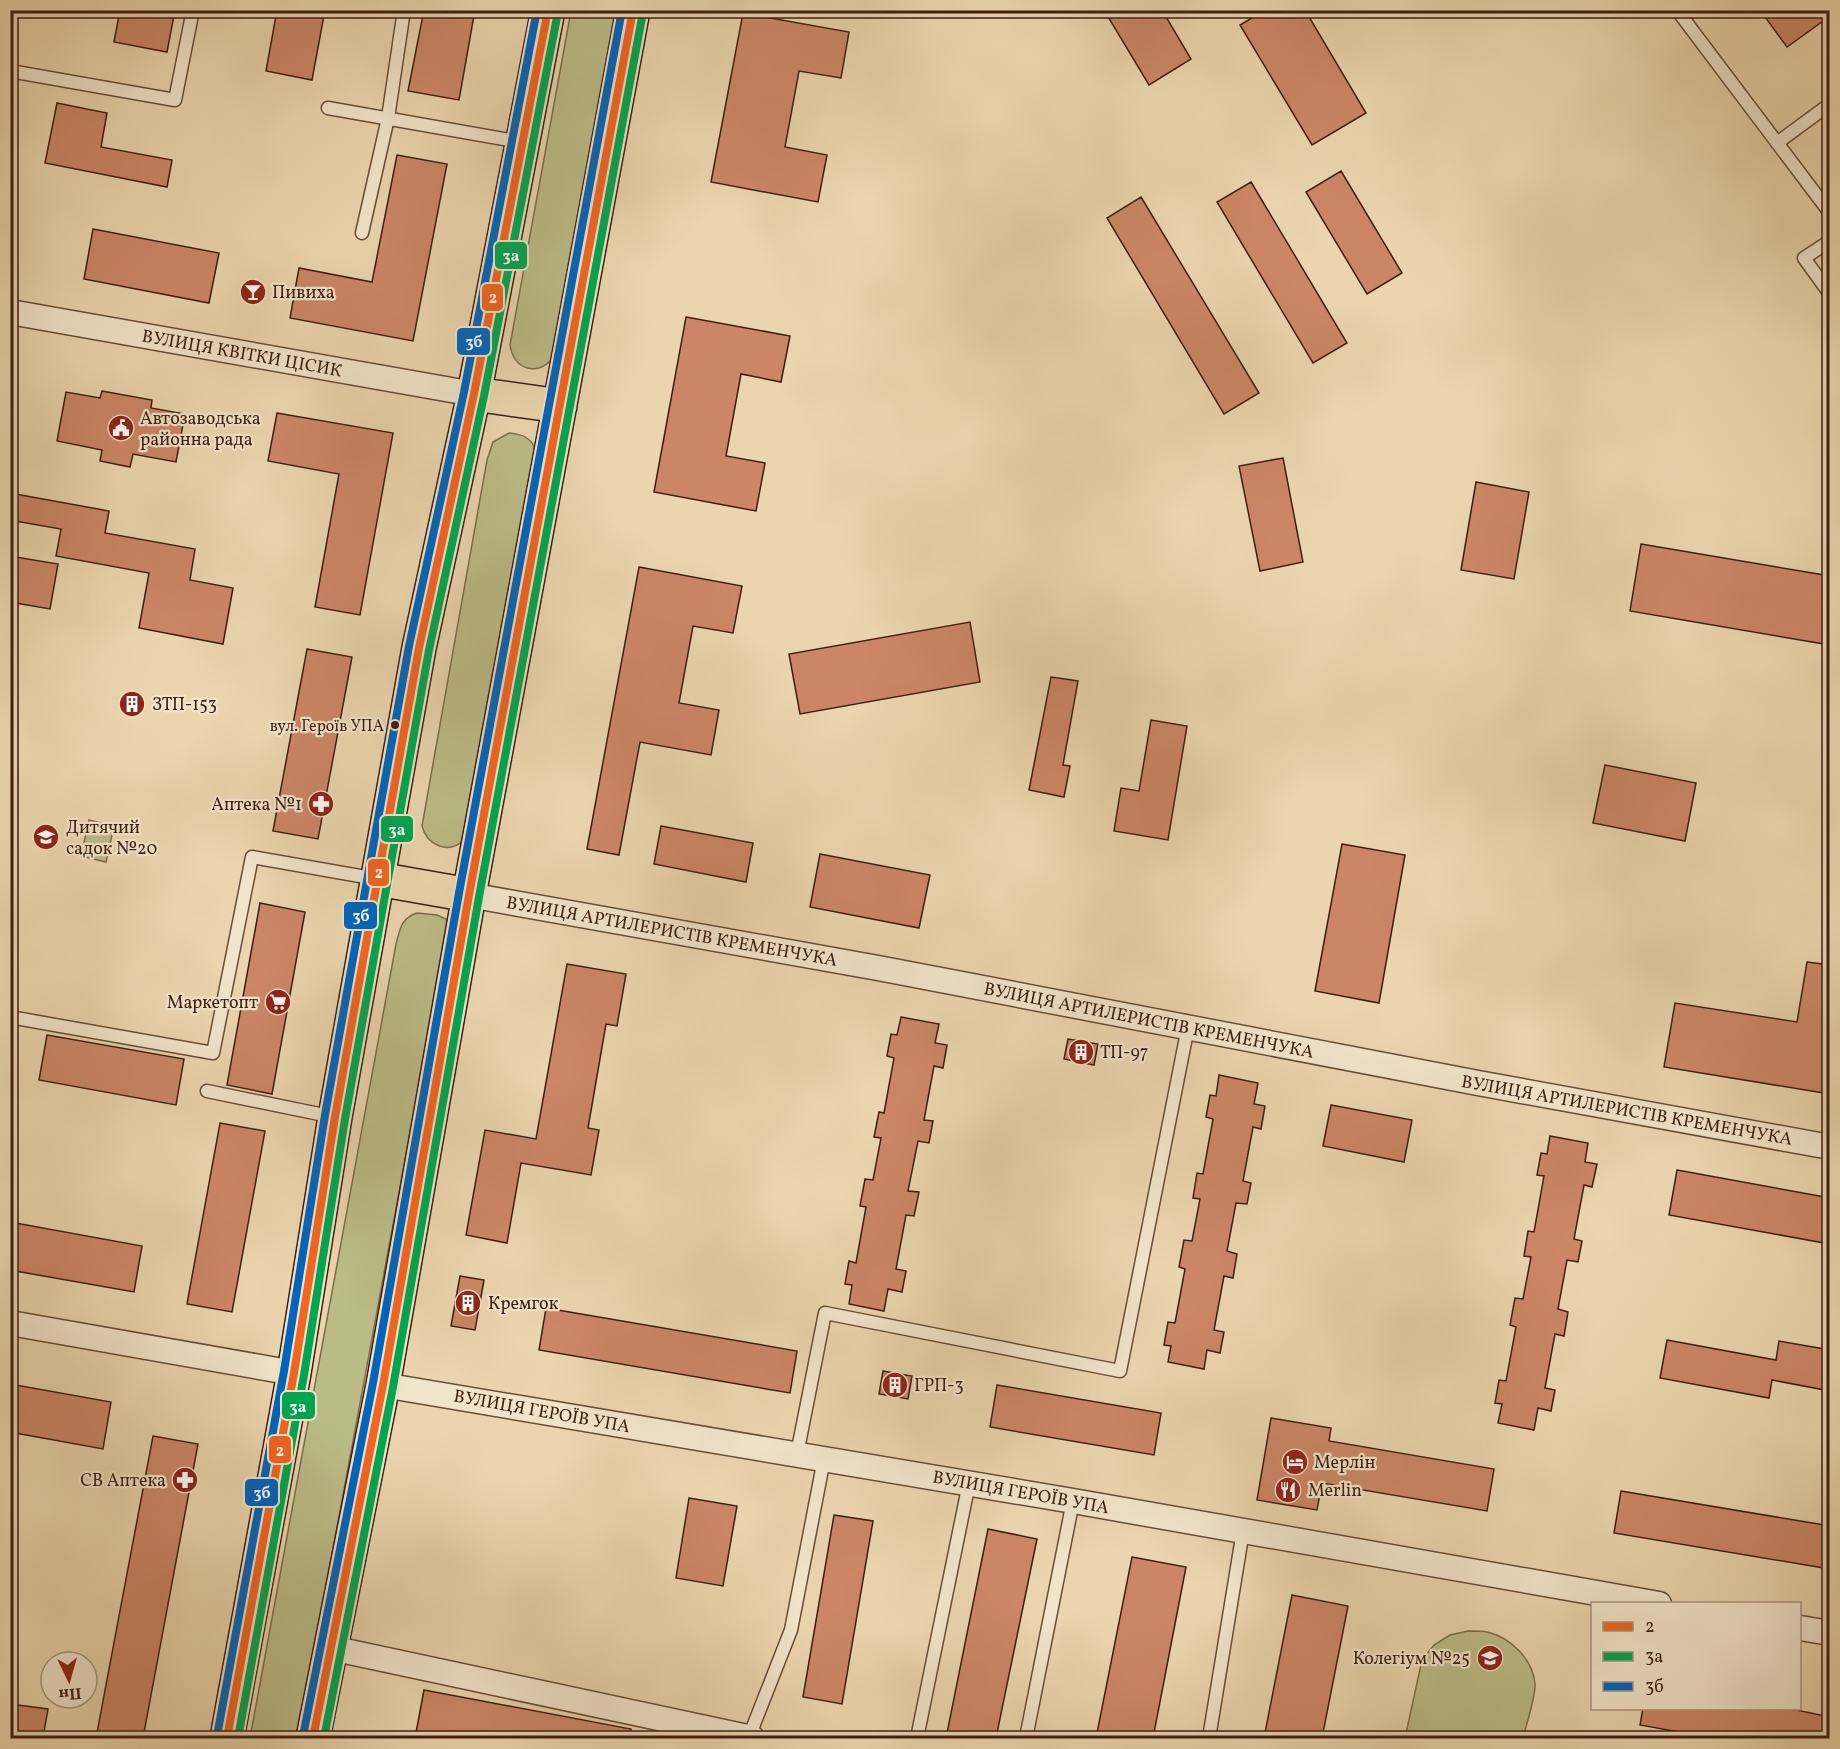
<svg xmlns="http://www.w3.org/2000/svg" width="1840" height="1749" viewBox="0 0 1840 1749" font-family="Vollkorn,serif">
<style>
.green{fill:#bbbc88;stroke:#7c6d4c;stroke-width:1.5}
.building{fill:#cc8667;stroke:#3c1e11;stroke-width:1.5}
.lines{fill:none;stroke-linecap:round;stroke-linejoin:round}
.service-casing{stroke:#684c38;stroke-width:15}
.minor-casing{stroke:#684c38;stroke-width:27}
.trunk-casing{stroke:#3c1e11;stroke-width:36}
.service{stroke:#f2e4ca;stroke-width:12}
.minor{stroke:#f2e4ca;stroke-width:24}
.trunk{stroke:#ebd5ae;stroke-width:33}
.bus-1-casing{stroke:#f2e4ca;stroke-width:12}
.bus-2-casing{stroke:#f2e4ca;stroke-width:12}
.bus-3-casing{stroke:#f2e4ca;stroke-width:12}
.bus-1{stroke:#f26522;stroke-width:8}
.bus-2{stroke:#00a651;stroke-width:8}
.bus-3{stroke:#0065bd;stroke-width:8}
.bus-dot{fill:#3c1e11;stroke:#f2e4ca;stroke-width:2}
.labels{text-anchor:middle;stroke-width:4.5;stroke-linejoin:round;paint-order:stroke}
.bus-label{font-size:16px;fill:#3c1e11;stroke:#f2e4ca;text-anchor:end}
.poi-label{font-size:18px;fill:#3c1e11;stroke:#f2e4ca;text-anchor:start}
.street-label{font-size:18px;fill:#3c1e11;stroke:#f2e4ca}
.line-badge{stroke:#f2e4ca;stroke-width:2}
.badge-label{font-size:16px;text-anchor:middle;font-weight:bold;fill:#fff}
</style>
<rect width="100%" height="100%" fill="#ebd5ae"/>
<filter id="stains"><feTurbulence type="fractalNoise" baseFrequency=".00333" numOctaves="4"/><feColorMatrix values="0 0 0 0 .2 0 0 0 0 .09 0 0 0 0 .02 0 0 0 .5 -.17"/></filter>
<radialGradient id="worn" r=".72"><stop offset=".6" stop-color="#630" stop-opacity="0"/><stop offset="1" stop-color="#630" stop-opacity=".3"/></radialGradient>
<path class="green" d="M571,11h48l-67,348c-15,18 -39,10 -42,-14z
M509,433c13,1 24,5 27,19l-72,388c-16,15 -37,5 -42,-14l65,-366 6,-18z
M89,820l25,6 -8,36 -25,-6z
M417,913l20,2 9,4 2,9 -150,810h-48l146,-794c4,-15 5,-26 21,-31z
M1468,1631c6,0 13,0 19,1 23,5 46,27 48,52 1,12 -9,41 -12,54h-118l17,-78 12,-15 16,-10z"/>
<path class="building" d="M120,10h55l-8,42 -53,-10z
M277,10h48l-13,70 -46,-9z
M424,10h51l-16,90 -51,-9z
M1104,10h58l29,49 -42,26z
M1265,10h40l61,103 -54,32 -72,-120z
M1760,10h70v6l-43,31z
M743,13l106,19 -8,46 -42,-7 -14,76 42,8 -9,47 -107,-20z
M57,103l50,10 -6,34 71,13 -5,27 -122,-24z
M397,155l50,9 -34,177 -123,-23 9,-50 73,14z
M1341,171l61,102 -35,21 -61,-102z
M1251,182l96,161 -34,20 -96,-161z
M1141,197l118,196 -35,21 -117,-196z
M93,229l126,24 -10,50 -125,-24z
M686,317l104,19 -9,46 -40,-8 -15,82 39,7 -9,48 -102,-19z
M102,391l50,9 -1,8 34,6 -9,48 -43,-8 -3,13 -30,-6 2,-11 -45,-9 9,-49 34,6z
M277,413l116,20 -33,182 -45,-8 24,-133 -71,-13z
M1283,458l20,104 -43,9 -21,-105z
M1476,482l53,10 -15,87 -53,-9z
M10,493l99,18 -4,22 90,16 -5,31 43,8 -10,56 -84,-16 10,-55 -93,-17 5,-27 -51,-9z
M1641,544l189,32v69l-200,-34z
M10,556l48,8 -8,45 -40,-7z
M639,567l103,19 -9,47 -40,-7 -14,77 40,7 -8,45 -71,-13 -21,113 -32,-6z
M970,622l10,60 -180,32 -11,-60z
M307,649l45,8 -34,182 -45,-8z
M1051,677l27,4 -15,84 7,1 -6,31 -35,-7z
M1151,720l36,6 -19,114 -54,-9 7,-43 18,3z
M1605,765l91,18 -11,58 -92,-18z
M661,826l92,17 -7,39 -92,-18z
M1342,844l63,11 -26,148 -64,-12z
M820,854l110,21 -11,53 -109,-21z
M260,903l45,9 -33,182 -45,-9z
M1807,962l23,3v129l-166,-27 11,-64 122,19z
M567,964l59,10 -9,52 -11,-2 -18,104 11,2 -8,45 -70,-12 -14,80 -41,-8 19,-105 51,9z
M901,1017l38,7 -4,19 12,2 -4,23 -9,-2 -10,54 9,1 -4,22 -11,-2 -10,50 11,1 -5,24 -8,-1 -10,54 10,2 -4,21 -14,-3 -4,22 -35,-7 3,-19 -7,-1 4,-23 7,2 10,-56 -6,-1 5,-27 8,1 8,-42 -7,-1 5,-25 5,1 10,-55 -7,-2 4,-22 6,1z
M47,1035l137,24 -8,46 -137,-25z
M1068,1039l30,5 -4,21 -30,-6z
M1219,1075l39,8 -4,21 11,2 -4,23 -8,-2 -10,54 8,2 -4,21 -11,-1 -9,48 10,3 -4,24 -9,-2 -10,54 10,2 -4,21 -13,-3 -3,19 -36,-7 3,-16 -7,-1 4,-23 7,1 10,-54 -6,-2 5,-27 8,1 8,-42 -7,-1 4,-25 6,1 10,-55 -7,-2 4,-22 6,1z
M1331,1105l81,15 -8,42 -81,-16z
M220,1123l45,8 -33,181 -45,-8z
M1550,1136l38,7 -3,19 12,2 -5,23 -8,-2 -10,54 8,2 -4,21 -11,-2 -9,49 10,3 -4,24 -9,-2 -10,54 10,2 -4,21 -13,-3 -4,22 -36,-7 4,-19 -7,-1 4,-23 7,1 10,-54 -6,-2 5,-27 8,1 8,-42 -7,-1 4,-25 6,1 10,-56 -7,-1 4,-22 6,1z
M1677,1170l153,28v46l-161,-29z
M10,1222l132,24 -8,46 -124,-22z
M460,1276l24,4 -9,50 -24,-4z
M546,1308l251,43 -7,42 -251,-43z
M1667,1340l109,20 3,-19 51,9v41l-58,-11 -3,18 -109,-20z
M883,1371l29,5 -4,23 -29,-5z
M10,1384l101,18 -8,47 -93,-17z
M997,1385l164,28 -7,42 -164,-28z
M1271,1418l60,10 -2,13 165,28 -7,42 -165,-28 -5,27 -60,-10z
M153,1436l45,8 -55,294h-47z
M1621,1491l209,35v43l-216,-36z
M689,1498l48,8 -14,80 -47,-8z
M834,1515l39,6 -31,183 -39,-7z
M988,1529l49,10 -41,199h-50z
M1132,1557l54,10 -33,171h-57z
M1292,1595l56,11 -26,132h-58z
M424,1690l207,39v9h-216z
M10,1704l38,5 -5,29h-33z
M1643,1708h144l43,9v21h-118l-72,-13z"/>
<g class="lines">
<g class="service-casing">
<path id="service" d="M1677,10l153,203
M10,71l165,29 18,-90
M328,108l193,34
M1777,143l53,-39
M362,233l26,-115 16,-108
M1830,241l-26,17 26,36
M10,1017l203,36 39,-196 125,22
M207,1091l127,26
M797,1454l28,-141 295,58 68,-344
M749,1737l42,-107 33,-171
M917,1738l52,-255
M1026,1738l47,-237
M1209,1738l34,-207"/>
</g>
<g class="minor-casing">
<path id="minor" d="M10,312l464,82
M469,895l409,73 600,115 352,64
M10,1323l284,50
M383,1385l690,116 586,103
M1800,1628l30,5
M331,1648l421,90"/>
</g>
<g class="trunk-casing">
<path id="trunk" d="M474,394l86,12
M378,879l91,16
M227,1738l67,-365 41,-256 84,-469 55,-254 74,-384
M313,1738l70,-353 86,-490 164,-885"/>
</g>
<use href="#service" class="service"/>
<use href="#minor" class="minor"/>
<use href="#trunk" class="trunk"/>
<g class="bus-1-casing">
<path id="bus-1" d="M227,1738l67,-365 41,-256 84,-469 55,-254 74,-384
M313,1738l70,-353 86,-490 164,-885"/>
</g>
<g class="bus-2-casing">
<path id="bus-2" d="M238,1738l66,-363 41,-256 84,-469 55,-254 74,-384
M324,1738l69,-351 86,-490 164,-885"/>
</g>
<g class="bus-3-casing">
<path id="bus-3" d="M217,1736l67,-365 41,-256 84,-469 55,-254 73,-382
M303,1736l70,-353 86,-490 163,-883"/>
</g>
<use href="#bus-1" class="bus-1"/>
<use href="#bus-2" class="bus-2"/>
<use href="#bus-3" class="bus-3"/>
</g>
<defs>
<g id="bar-disc" transform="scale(1.35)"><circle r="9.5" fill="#8f2418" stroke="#f2e4ca"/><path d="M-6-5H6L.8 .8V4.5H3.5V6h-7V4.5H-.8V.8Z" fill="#fff"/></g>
<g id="civic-disc" transform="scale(1.35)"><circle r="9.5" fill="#8f2418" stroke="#f2e4ca"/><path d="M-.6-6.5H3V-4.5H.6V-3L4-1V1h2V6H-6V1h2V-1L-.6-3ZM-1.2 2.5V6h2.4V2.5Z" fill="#fff"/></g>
<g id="building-disc" transform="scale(1.35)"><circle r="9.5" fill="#8f2418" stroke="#f2e4ca"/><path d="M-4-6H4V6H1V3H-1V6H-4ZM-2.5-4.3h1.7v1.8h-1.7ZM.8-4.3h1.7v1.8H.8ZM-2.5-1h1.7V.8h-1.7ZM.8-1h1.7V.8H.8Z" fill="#fff"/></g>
<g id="pharmacy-disc" transform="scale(1.35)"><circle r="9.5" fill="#8f2418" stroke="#f2e4ca"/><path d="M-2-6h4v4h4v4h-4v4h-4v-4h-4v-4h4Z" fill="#fff"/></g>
<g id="school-disc" transform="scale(1.35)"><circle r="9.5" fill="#8f2418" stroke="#f2e4ca"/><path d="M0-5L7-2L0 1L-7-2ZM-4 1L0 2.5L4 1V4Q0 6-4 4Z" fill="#fff"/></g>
<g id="supermarket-disc" transform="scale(1.35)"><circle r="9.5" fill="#8f2418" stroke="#f2e4ca"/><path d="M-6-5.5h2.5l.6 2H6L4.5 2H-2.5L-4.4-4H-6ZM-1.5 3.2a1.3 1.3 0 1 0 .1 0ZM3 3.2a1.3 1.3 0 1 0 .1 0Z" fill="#fff"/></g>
<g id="hotel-disc" transform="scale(1.35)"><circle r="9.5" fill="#8f2418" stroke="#f2e4ca"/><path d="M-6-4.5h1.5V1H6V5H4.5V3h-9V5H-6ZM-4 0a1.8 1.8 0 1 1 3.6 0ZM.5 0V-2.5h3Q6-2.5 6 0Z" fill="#fff"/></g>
<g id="restaurant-disc" transform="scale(1.35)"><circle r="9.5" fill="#8f2418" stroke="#f2e4ca"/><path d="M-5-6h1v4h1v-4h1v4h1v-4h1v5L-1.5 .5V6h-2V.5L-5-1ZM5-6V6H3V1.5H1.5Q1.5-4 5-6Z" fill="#fff"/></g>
</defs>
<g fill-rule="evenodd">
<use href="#bar-disc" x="253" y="292"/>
<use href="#civic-disc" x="121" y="428"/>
<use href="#building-disc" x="132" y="704"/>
<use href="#pharmacy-disc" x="321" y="804"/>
<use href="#school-disc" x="46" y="837"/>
<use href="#supermarket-disc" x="278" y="1002"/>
<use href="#building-disc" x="1081" y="1052"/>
<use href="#building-disc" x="468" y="1303"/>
<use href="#building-disc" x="895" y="1385"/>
<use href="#hotel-disc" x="1295" y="1462"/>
<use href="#pharmacy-disc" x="185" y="1480"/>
<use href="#restaurant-disc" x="1288" y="1490"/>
<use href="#school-disc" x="1490" y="1658"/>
</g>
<circle class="bus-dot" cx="395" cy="725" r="5"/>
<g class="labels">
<g class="bus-label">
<text x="384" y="731">вул. Героїв УПА</text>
</g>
<g class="poi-label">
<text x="272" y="298">Пивиха</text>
<text x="140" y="424">Автозаводська<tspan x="140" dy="21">районна рада</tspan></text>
<text x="152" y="710">ЗТП-153</text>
<text x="302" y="810" text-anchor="end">Аптека №1</text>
<text x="66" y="833">Дитячий<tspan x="66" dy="21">садок №20</tspan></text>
<text x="258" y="1008" text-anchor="end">Маркетопт</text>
<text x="1100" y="1058">ТП-97</text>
<text x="488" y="1309">Кремгок</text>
<text x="914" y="1391">ГРП-3</text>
<text x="1314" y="1468">Мерлін</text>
<text x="166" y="1486" text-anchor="end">СВ Аптека</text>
<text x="1308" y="1496">Merlin</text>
<text x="1470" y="1664" text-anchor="end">Колегіум №25</text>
</g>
<g class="street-label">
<text transform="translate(242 353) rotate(10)" y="6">ВУЛИЦЯ КВІТКИ ЦІСИК</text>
<text transform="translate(672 931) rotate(10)" y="6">ВУЛИЦЯ АРТИЛЕРИСТІВ КРЕМЕНЧУКА</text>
<text transform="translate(1149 1020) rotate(11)" y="6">ВУЛИЦЯ АРТИЛЕРИСТІВ КРЕМЕНЧУКА</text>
<text transform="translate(1627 1110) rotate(10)" y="6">ВУЛИЦЯ АРТИЛЕРИСТІВ КРЕМЕНЧУКА</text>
<text transform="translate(542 1411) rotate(10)" y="6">ВУЛИЦЯ ГЕРОЇВ УПА</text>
<text transform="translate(1021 1492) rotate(10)" y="6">ВУЛИЦЯ ГЕРОЇВ УПА</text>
</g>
</g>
<g class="line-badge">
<rect x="494" y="241" width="34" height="29" rx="6" fill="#00a651"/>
<rect x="481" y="283" width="23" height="29" rx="6" fill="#f26522"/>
<rect x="456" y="327" width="35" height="29" rx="6" fill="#0065bd"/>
<rect x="380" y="815" width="34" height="28" rx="6" fill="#00a651"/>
<rect x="367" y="858" width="23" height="29" rx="6" fill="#f26522"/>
<rect x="343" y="901" width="35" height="29" rx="6" fill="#0065bd"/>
<rect x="281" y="1391" width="35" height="29" rx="6" fill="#00a651"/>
<rect x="268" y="1435" width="24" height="29" rx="6" fill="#f26522"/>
<rect x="244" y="1478" width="35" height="29" rx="6" fill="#0065bd"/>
</g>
<g class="badge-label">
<text x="511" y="261">3а</text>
<text x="493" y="303">2</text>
<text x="474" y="347">3б</text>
<text x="397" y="835">3а</text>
<text x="379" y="878">2</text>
<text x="361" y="921">3б</text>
<text x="298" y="1412">3а</text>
<text x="280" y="1456">2</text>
<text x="262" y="1498">3б</text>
</g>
<rect width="1840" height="1749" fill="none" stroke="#ebd5ae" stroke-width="36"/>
<rect x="12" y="12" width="1816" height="1725" fill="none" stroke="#3c1e11" stroke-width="3"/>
<rect x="18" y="18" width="1804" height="1713" fill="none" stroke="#3c1e11" stroke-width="1.5"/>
<rect x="1591" y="1602" width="210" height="108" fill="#f2e4ca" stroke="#a99580" stroke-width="1.5"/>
<rect x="1603" y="1622" width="30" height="9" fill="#f26522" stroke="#a99580" stroke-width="1.5"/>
<text x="1645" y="1632" font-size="18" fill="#3c1e11">2</text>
<rect x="1603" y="1652" width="30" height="9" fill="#00a651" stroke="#a99580" stroke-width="1.5"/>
<text x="1645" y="1662" font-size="18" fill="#3c1e11">3а</text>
<rect x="1603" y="1682" width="30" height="9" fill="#0065bd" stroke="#a99580" stroke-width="1.5"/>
<text x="1645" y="1692" font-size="18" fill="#3c1e11">3б</text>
<g transform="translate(69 1680) rotate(175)"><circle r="28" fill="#f2e4ca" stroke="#a99580" stroke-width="1.5"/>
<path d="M0-4.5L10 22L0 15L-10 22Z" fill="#8f2418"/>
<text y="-9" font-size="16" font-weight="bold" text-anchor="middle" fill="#3c1e11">Пн</text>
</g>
<rect width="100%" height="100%" filter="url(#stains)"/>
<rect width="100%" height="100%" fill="url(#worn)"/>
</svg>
